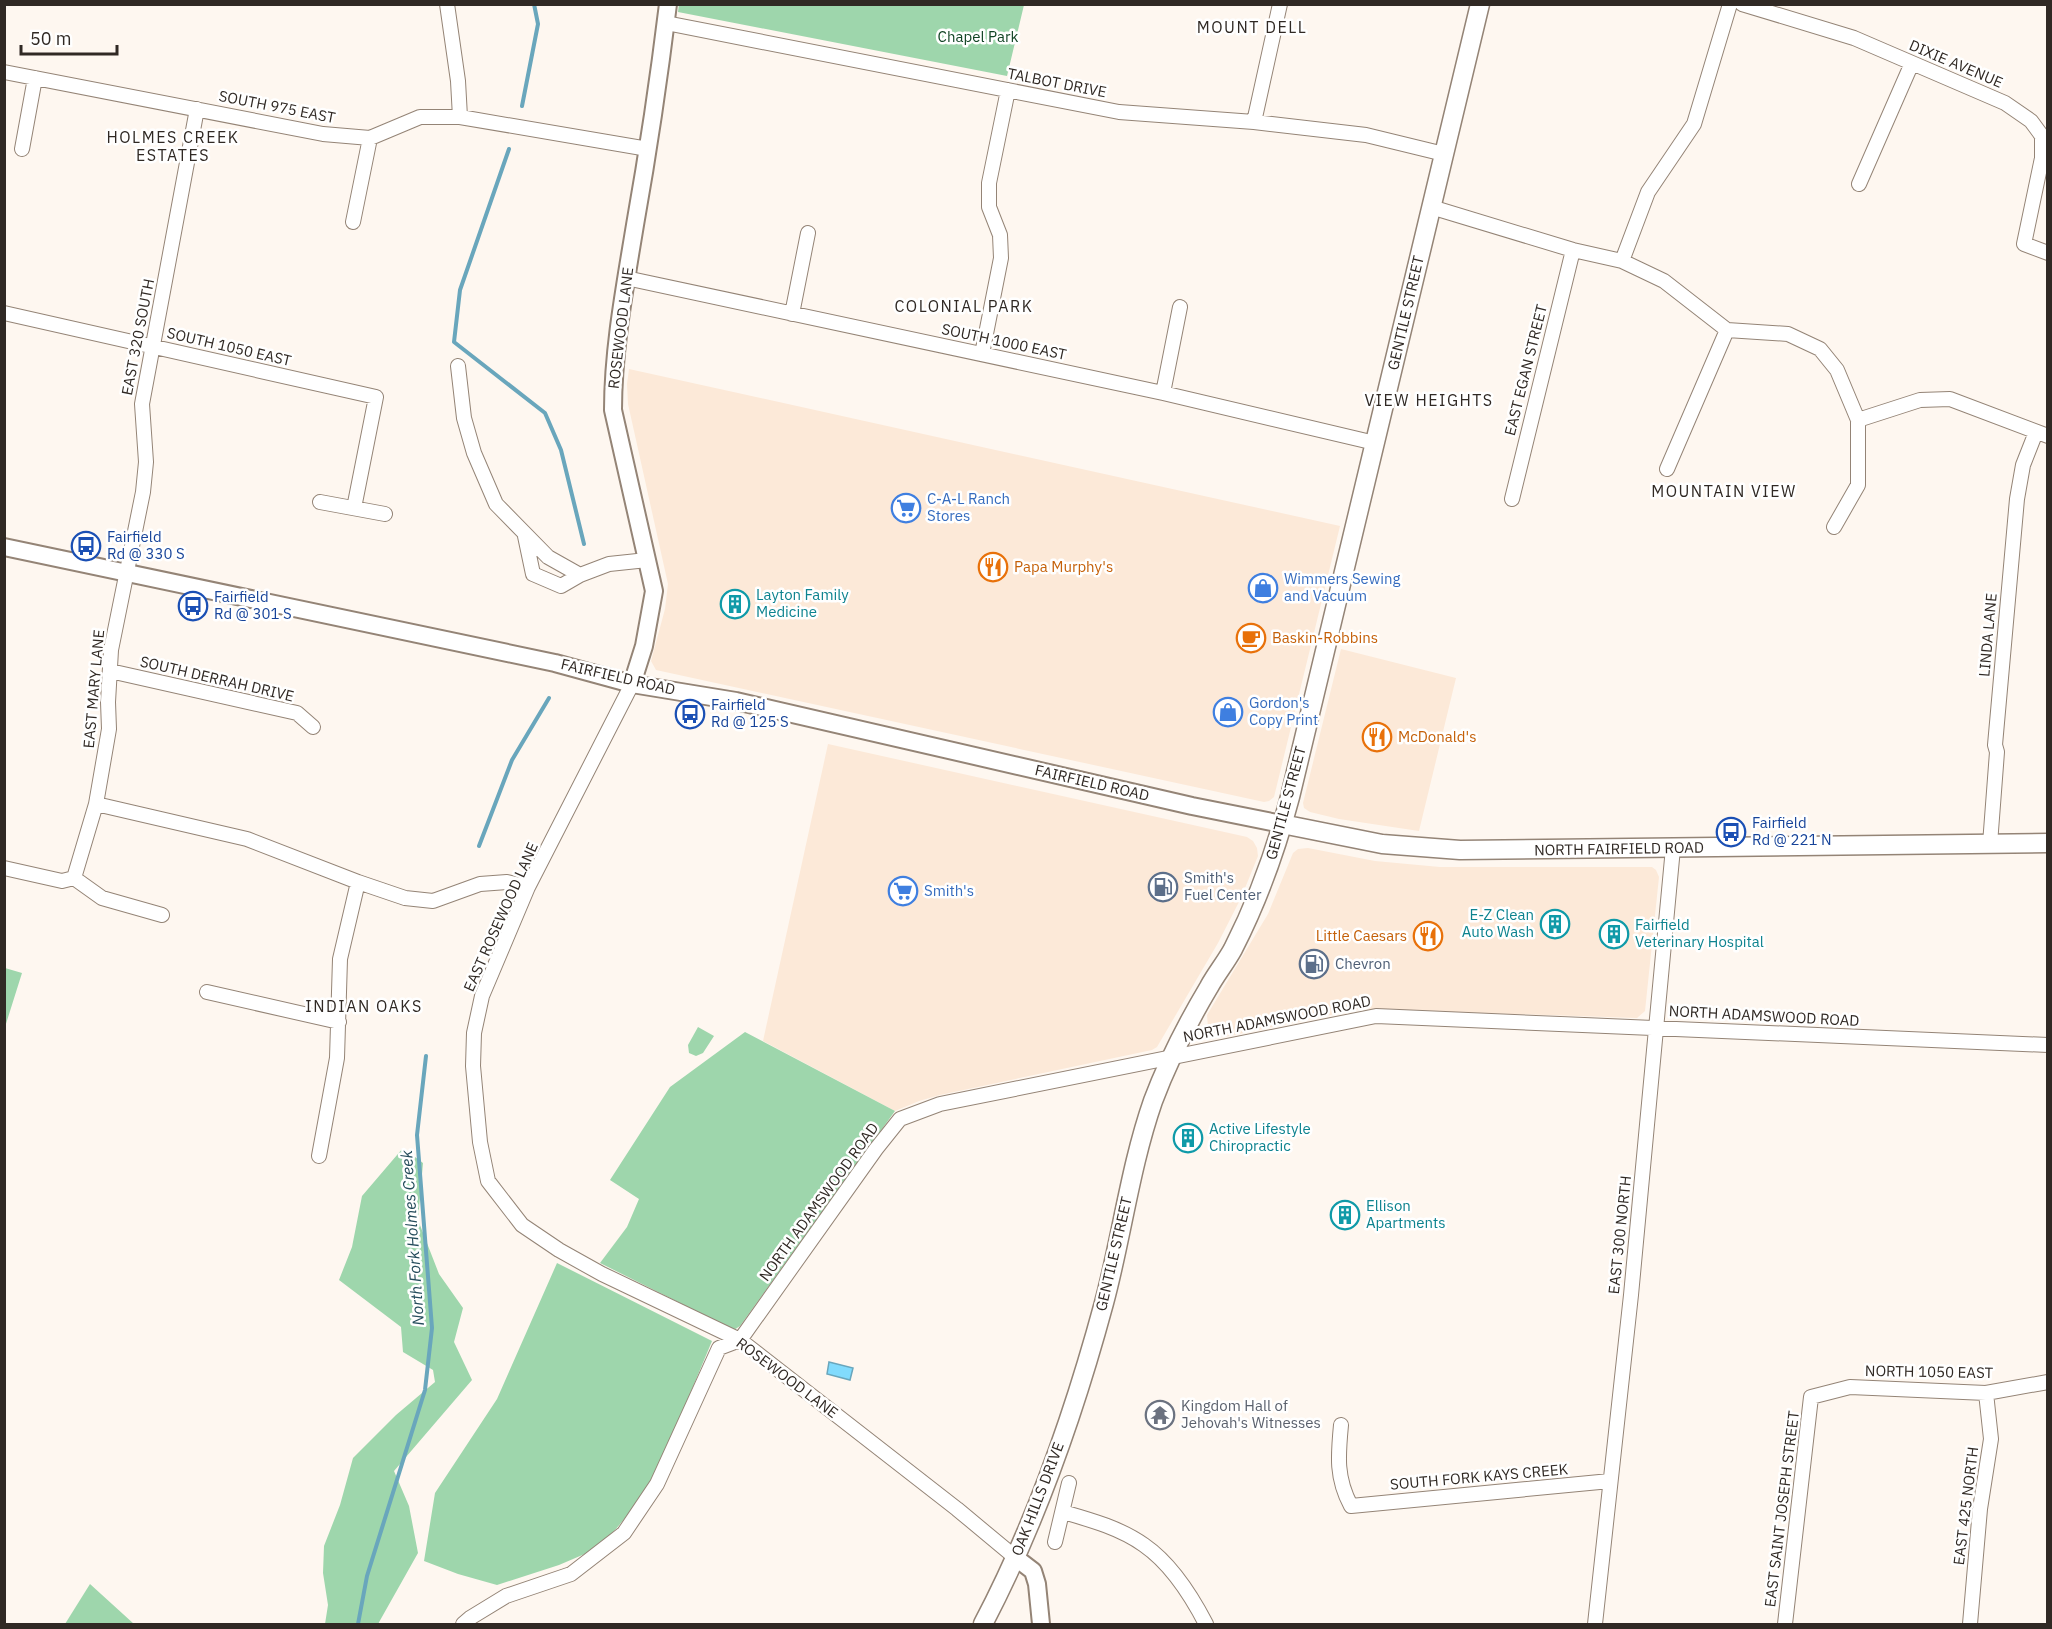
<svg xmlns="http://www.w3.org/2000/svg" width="2052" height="1629" viewBox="0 0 2052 1629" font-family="'IBM Plex Sans',sans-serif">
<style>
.built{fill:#fce9d8}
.green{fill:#9ed6ac}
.water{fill:#81dbfd;stroke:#69a6bc;stroke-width:1.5}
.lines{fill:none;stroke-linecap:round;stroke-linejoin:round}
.stream{stroke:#69a6bc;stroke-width:4}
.minor-casing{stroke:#948476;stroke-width:16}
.tertiary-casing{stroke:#948476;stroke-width:20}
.secondary-casing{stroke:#948476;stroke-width:21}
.minor{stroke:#fff;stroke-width:14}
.tertiary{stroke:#fff;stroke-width:16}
.secondary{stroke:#fff;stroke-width:18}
.labels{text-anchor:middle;stroke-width:5;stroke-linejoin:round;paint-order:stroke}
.park-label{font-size:15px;fill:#114424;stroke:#fff}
.street-label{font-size:15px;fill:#302924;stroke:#fff}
.shop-label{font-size:15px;fill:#366cbe;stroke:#fff;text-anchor:start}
.transit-label{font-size:15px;fill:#164399;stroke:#fff;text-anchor:start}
.food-label{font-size:15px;fill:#c56008;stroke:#fff;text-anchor:start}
.culture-label{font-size:15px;fill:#0d838f;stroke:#fff;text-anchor:start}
.service-label{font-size:15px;fill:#4e5e75;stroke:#fff;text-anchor:start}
.worship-label{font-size:15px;fill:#5b616d;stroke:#fff;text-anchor:start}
.neighbourhood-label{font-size:16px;letter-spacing:1.5px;fill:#302924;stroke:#fff}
.water-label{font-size:16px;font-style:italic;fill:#244c5b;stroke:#fff}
</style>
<rect width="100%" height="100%" fill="#fef7f0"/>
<path class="built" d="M629,369l711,157 -66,271 -5,4 -5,1 -608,-132 -5,-9 14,-52 3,-25 -40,-180 -1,-20z
M1341,649l115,29 -37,153 -80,-12 -29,-7 -6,-4 -1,-5z
M828,744l419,93 6,4 4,7 1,8 -17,42 -23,45 -61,104 -5,3 -212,45 -21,6 -24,10 -132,-70z
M1308,848l67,13 65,6h212l4,3 3,7 -14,134 -8,7 -278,-9 -135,28 -7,-2 -9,-8 -1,-12 61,-101 25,-61 5,-4z"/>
<path class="green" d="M679,4h345v1l-17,71 -329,-64z
M5,968l17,5 -17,54 -1,-59z
M698,1027l16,9 -11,17 -7,3 -7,-3 -1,-8z
M745,1032l150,79 -155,215 -6,4 -134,-67 27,-36 12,-28 -29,-19 60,-93z
M403,1148l20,15 -5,57 21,54 24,34 -9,34 18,38 -78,91 15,35 9,47 -40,71h-53l3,-19 -5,-32 1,-27 16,-41 13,-47 43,-43 39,-33 -2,-12 -30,-18 -2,-25 -62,-47 13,-33 10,-51z
M557,1263l155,78 -50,120 -24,41 -22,27 -22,21 -35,15 -62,20 -39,-11 -34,-13 11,-68 62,-94z
M90,1584l44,40h-69z"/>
<path class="water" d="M829,1362l24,6 -3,12 -23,-6z"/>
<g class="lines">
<path class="stream" d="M522,106l16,-82 -4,-20
M509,149l-49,141 -6,52 91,71 16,37 23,94
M479,846l33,-86 37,-62
M358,1624l9,-48 58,-186 7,-62 -15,-193 9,-79"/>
<g class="minor-casing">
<path id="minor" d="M447,4l11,77 2,36
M1742,4l112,34 151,65 26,18 11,15v22l-18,86 24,9
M666,23l453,89 135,10 112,13 78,19
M4,72l319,62 47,4 50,-21h40l188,32
M1254,122l26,-118
M22,149l13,-71
M1859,184l53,-121
M1431,207l142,43 49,11 42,20 63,49 61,4 32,15 17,21 21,50v65l-24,42
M353,222l17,-84
M1622,261l26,-69 46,-68 36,-120
M626,278l537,115 212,50
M4,313l372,84 -22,111
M792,314l16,-81
M982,354l19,-96 -1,-23 -11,-28v-24l19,-93
M458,366l6,52 10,35 22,51 52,53 32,18
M1163,393l17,-86
M1858,420l62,-20 30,-1 98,37
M1667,469l60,-139
M1512,499l61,-249
M320,502l65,12
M525,536l8,38 28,12 19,-11 29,-11 38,-4
M110,671l187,42 16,14
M632,684l-104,203 -46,109 -8,37 -1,33 7,76 8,39 34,44 37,25 43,24 138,66 217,169 59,49
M96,804l151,35 111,43 47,16 28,3 47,-17 27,-2 21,5
M1990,844l7,-92 -2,-7 22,-246 6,-34 13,-33
M4,868l58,13 12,-3
M74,878l22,-74 13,-75 -1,-27 3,-52 32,-158 3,-30 -4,-58 55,-295
M74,878l28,20 60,17
M207,992l132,30
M319,1156l18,-98 3,-99 18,-77
M1341,1425c-3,31 -5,53 10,81l259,-25
M1063,1512c28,8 57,16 81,33 26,18 48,52 62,79
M1055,1542l14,-59
M463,1624l7,-6 36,-22 65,-22 53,-41 33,-49 62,-136 21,-8 136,-191 24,-30 40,-15 436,-88 672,29
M1595,1624l36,-329 42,-447
M1785,1624l26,-227 39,-10 136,6 62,-11
M1970,1624l10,-115 11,-70 -5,-46"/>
</g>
<g class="tertiary-casing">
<path id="tertiary" d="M4,547l551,116 77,21 104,17 456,105 90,18
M632,684l12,-38 10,-55 -41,-181c0,-61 12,-124 22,-185 13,-73 24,-147 33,-221
M1016,1558l17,13 4,13 4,40"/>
</g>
<g class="secondary-casing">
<path id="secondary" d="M1282,824l100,20 78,6 588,-7
M983,1624c53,-101 91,-210 121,-321 18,-67 26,-136 49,-202 15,-40 34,-77 56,-114 7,-13 17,-25 24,-38 25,-49 43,-99 57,-152l190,-793"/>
</g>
<use href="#minor" class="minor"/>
<use href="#tertiary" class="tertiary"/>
<use href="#secondary" class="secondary"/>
</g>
<defs>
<g id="supermarket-ring" transform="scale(1.5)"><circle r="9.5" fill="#fff" stroke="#3f7fe0" stroke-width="1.5"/><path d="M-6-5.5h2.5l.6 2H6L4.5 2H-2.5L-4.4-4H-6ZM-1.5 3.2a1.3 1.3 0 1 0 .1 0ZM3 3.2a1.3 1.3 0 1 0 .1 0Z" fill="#3f7fe0"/></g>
<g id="bus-ring" transform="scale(1.5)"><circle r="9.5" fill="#fff" stroke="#1a4fb4" stroke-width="1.5"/><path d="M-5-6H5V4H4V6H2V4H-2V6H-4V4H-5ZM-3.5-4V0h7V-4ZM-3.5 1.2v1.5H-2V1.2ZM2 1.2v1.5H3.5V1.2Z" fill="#1a4fb4"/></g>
<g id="restaurant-ring" transform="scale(1.5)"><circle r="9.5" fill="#fff" stroke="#e8710a" stroke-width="1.5"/><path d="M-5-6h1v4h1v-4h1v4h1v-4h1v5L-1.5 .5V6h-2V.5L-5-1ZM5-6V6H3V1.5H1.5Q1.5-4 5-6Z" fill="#e8710a"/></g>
<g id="shop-ring" transform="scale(1.5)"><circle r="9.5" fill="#fff" stroke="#3f7fe0" stroke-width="1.5"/><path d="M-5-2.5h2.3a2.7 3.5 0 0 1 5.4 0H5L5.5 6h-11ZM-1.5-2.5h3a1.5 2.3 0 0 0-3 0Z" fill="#3f7fe0"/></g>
<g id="building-ring" transform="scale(1.5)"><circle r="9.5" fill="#fff" stroke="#0f9aa8" stroke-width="1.5"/><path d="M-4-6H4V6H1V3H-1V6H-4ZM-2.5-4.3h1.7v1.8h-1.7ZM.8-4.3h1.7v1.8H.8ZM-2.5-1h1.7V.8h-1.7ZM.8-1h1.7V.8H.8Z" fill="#0f9aa8"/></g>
<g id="cafe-ring" transform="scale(1.5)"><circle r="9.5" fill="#fff" stroke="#e8710a" stroke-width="1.5"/><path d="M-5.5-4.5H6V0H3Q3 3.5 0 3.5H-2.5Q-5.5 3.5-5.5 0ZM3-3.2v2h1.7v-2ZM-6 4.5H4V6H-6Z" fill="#e8710a"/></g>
<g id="fuel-ring" transform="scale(1.5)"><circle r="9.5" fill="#fff" stroke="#5c6f8a" stroke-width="1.5"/><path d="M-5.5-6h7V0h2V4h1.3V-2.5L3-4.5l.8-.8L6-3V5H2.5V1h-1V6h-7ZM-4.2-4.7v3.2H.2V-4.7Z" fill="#5c6f8a"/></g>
<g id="temple-ring" transform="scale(1.5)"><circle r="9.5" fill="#fff" stroke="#6b7280" stroke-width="1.5"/><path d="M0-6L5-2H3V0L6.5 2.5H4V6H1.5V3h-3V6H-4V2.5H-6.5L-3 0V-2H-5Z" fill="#6b7280"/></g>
</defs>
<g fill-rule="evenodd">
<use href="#supermarket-ring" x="906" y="508"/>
<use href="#bus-ring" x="86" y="546"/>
<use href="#restaurant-ring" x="993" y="567"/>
<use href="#shop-ring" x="1263" y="588"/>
<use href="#building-ring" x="735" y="604"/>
<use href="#bus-ring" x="193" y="606"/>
<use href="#cafe-ring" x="1251" y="638"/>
<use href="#shop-ring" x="1228" y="712"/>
<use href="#bus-ring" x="690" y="714"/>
<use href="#restaurant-ring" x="1377" y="737"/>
<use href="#bus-ring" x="1731" y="832"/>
<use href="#fuel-ring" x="1163" y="887"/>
<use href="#supermarket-ring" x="903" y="891"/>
<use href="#building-ring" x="1555" y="924"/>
<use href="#building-ring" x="1614" y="934"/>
<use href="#restaurant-ring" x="1428" y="936"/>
<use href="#fuel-ring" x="1314" y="964"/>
<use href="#building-ring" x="1188" y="1138"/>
<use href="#building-ring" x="1345" y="1215"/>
<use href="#temple-ring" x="1160" y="1415"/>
</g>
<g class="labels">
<g class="park-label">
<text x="978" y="42">Chapel Park</text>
</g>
<g class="street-label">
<text transform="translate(1956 64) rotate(23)" y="5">DIXIE AVENUE</text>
<text transform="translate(1057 83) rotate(11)" y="5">TALBOT DRIVE</text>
<text transform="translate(277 107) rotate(11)" y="5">SOUTH 975 EAST</text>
<text transform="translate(1406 313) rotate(-77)" y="5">GENTILE STREET</text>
<text transform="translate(621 328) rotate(-83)" y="5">ROSEWOOD LANE</text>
<text transform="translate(138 337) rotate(-79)" y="5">EAST 320 SOUTH</text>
<text transform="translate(1004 342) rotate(12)" y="5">SOUTH 1000 EAST</text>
<text transform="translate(229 347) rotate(13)" y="5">SOUTH 1050 EAST</text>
<text transform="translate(1526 370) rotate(-76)" y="5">EAST EGAN STREET</text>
<text transform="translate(1988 635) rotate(-85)" y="5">LINDA LANE</text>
<text transform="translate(618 677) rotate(13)" y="5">FAIRFIELD ROAD</text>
<text transform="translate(217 679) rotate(13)" y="5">SOUTH DERRAH DRIVE</text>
<text transform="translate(94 689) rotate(-85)" y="5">EAST MARY LANE</text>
<text transform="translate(1092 783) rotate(13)" y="5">FAIRFIELD ROAD</text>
<text transform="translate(1286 803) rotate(-75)" y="5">GENTILE STREET</text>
<text transform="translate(1619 849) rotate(-1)" y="5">NORTH FAIRFIELD ROAD</text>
<text transform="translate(501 917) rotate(-66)" y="5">EAST ROSEWOOD LANE</text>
<text transform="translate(1764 1016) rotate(3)" y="5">NORTH ADAMSWOOD ROAD</text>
<text transform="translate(1277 1019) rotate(-11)" y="5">NORTH ADAMSWOOD ROAD</text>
<text transform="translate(819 1202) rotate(-54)" y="5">NORTH ADAMSWOOD ROAD</text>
<text transform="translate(1620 1235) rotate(-84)" y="5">EAST 300 NORTH</text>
<text transform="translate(1114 1254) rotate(-77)" y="5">GENTILE STREET</text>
<text transform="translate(1929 1372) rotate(1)" y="5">NORTH 1050 EAST</text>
<text transform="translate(787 1378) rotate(37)" y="5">ROSEWOOD LANE</text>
<text transform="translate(1479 1477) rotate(-5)" y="5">SOUTH FORK KAYS CREEK</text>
<text transform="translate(1038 1499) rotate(-69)" y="5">OAK HILLS DRIVE</text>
<text transform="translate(1966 1506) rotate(-83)" y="5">EAST 425 NORTH</text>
<text transform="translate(1782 1509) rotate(-83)" y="5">EAST SAINT JOSEPH STREET</text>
</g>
<g class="shop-label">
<text x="927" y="504">C-A-L Ranch<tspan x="927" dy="17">Stores</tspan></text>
<text x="1284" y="584">Wimmers Sewing<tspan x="1284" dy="17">and Vacuum</tspan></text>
<text x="1249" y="708">Gordon's<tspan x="1249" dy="17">Copy Print</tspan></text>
<text x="924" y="896">Smith's</text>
</g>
<g class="transit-label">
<text x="107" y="542">Fairfield<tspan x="107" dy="17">Rd @ 330 S</tspan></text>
<text x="214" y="602">Fairfield<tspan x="214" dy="17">Rd @ 301 S</tspan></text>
<text x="711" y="710">Fairfield<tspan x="711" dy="17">Rd @ 125 S</tspan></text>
<text x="1752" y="828">Fairfield<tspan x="1752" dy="17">Rd @ 221 N</tspan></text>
</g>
<g class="food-label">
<text x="1014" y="572">Papa Murphy's</text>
<text x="1272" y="643">Baskin-Robbins</text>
<text x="1398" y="742">McDonald's</text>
<text x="1407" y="941" text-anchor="end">Little Caesars</text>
</g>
<g class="culture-label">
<text x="756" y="600">Layton Family<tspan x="756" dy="17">Medicine</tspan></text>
<text x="1534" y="920" text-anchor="end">E-Z Clean<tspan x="1534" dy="17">Auto Wash</tspan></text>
<text x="1635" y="930">Fairfield<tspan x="1635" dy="17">Veterinary Hospital</tspan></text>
<text x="1209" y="1134">Active Lifestyle<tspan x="1209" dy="17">Chiropractic</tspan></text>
<text x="1366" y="1211">Ellison<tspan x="1366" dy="17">Apartments</tspan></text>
</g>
<g class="service-label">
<text x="1184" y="883">Smith's<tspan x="1184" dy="17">Fuel Center</tspan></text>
<text x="1335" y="969">Chevron</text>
</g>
<g class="worship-label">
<text x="1181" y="1411">Kingdom Hall of<tspan x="1181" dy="17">Jehovah's Witnesses</tspan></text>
</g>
<g class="neighbourhood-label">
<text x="1252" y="33">MOUNT DELL</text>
<text x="173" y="143">HOLMES CREEK<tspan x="173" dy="18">ESTATES</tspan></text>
<text x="964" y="312">COLONIAL PARK</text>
<text x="1429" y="406">VIEW HEIGHTS</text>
<text x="1724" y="497">MOUNTAIN VIEW</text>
<text x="364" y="1012">INDIAN OAKS</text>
</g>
<g class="water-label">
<text transform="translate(412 1238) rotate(-94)" y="6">North Fork Holmes Creek</text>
</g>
</g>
<rect width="2052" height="1629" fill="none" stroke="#302924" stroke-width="12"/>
<path d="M21 45v9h96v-9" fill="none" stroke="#302924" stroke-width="3"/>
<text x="30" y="45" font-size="18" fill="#302924" stroke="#ffffff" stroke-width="4.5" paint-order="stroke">50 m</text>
</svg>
